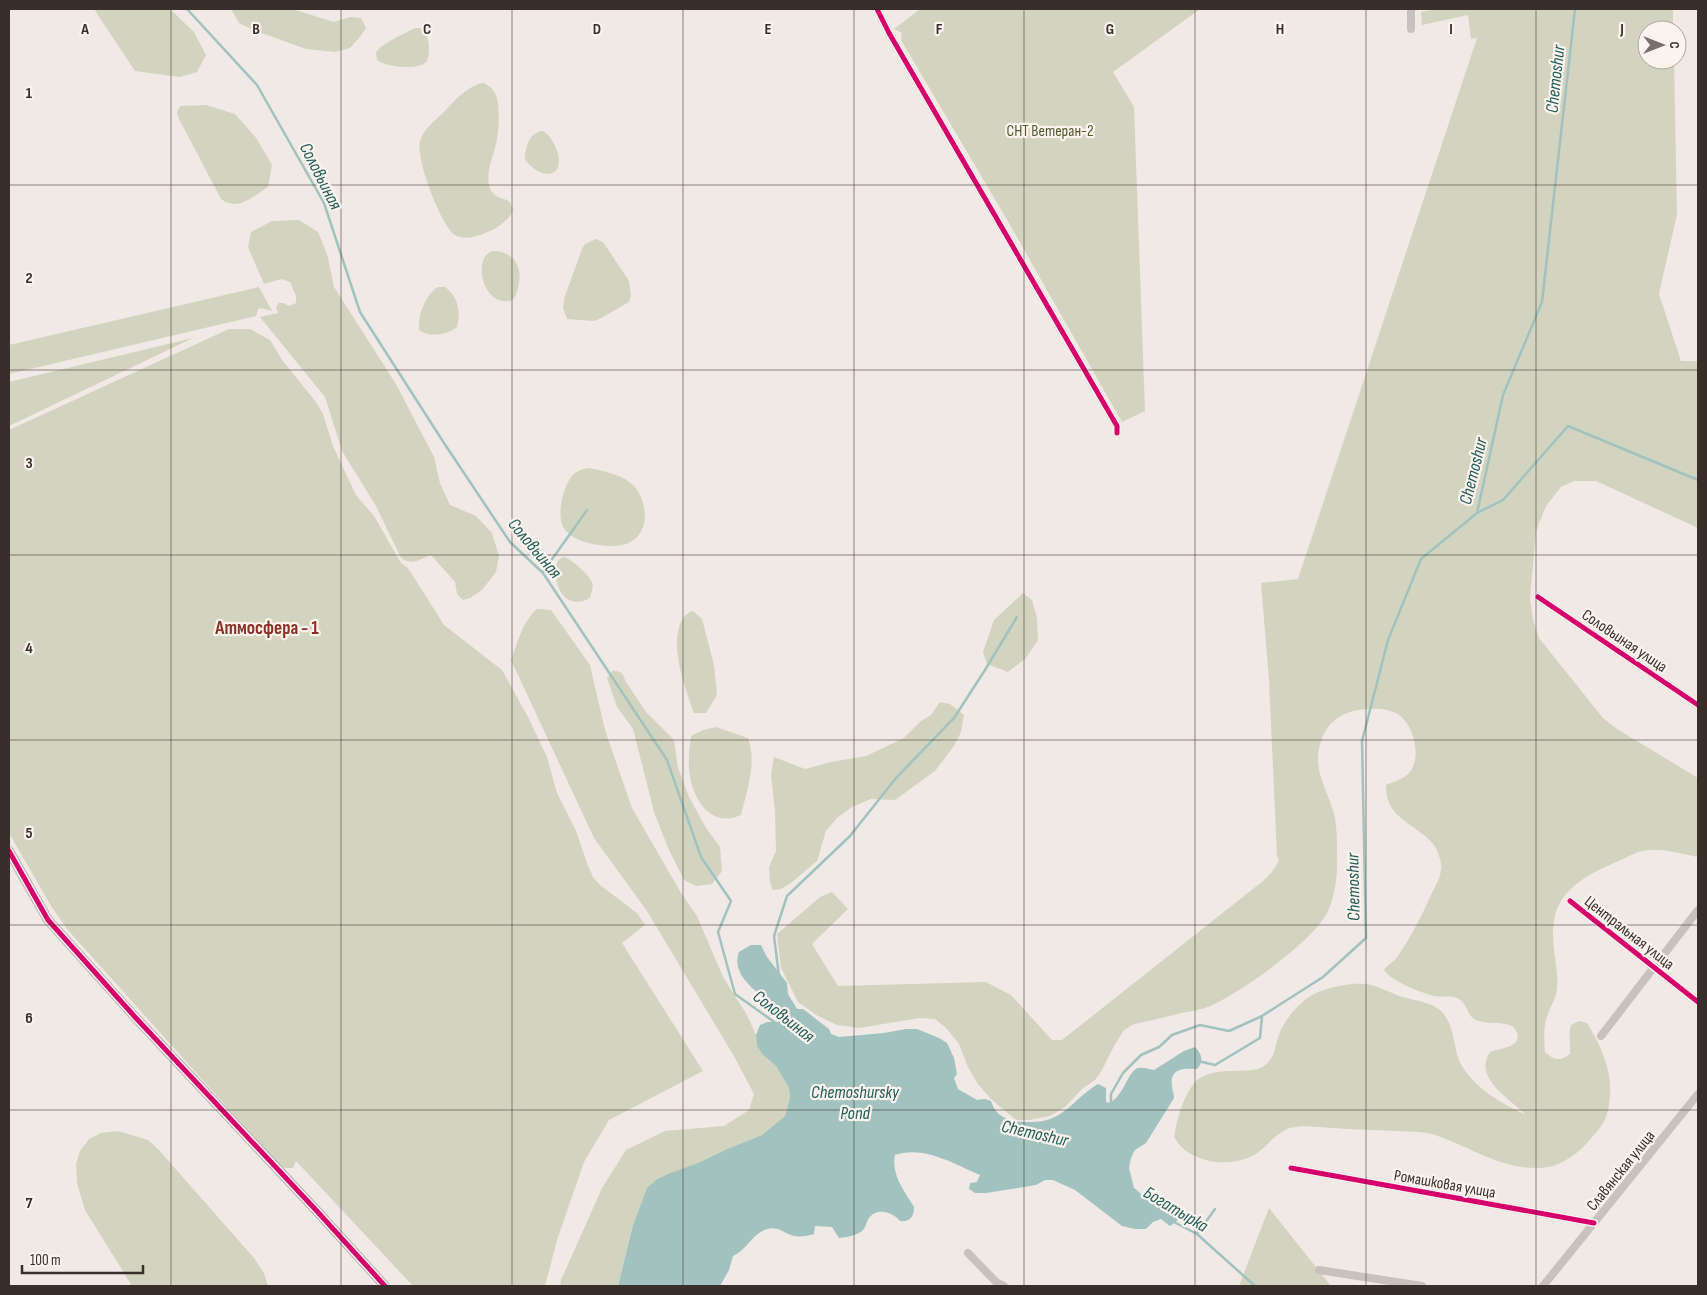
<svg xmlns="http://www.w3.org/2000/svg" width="1707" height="1295" viewBox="0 0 1707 1295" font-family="'Sofia Sans Condensed',sans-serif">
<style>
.green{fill:#d3d4bf}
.water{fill:#a1c2be}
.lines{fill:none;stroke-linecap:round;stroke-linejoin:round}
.stream{stroke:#a1c2be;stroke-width:2.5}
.street{stroke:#c9c1bd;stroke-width:8}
.secondary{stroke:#b9b1ae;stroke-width:10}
.cycleway-casing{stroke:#fbf3ee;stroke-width:8}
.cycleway{stroke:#d6006c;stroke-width:5}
.grid{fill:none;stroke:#3a2e2b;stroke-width:1;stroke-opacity:0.55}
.labels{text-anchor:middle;stroke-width:4.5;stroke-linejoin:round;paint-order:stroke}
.park-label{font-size:16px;fill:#4e592e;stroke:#fbf3ee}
.street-label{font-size:16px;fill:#3a2e2b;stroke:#fbf3ee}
.water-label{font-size:18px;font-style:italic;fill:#205d59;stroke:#fbf3ee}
.quarter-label{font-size:19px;font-weight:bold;fill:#8a3024;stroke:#fbf3ee}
.grid-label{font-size:16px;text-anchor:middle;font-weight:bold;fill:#3a2e2b;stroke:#fbf3ee;stroke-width:4.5;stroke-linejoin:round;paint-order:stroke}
</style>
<rect width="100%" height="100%" fill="#f0e9e5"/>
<path class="green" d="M94,9h76l24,23 12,23 -9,17 -17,5 -45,-6z
M231,9h61l42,13 16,-5 11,1 5,10 -6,9 -10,11 -15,4 -29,-3 -53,-19 -14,-7z
M920,9h280l-87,63 21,35 11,304 -23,11 -116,-204 -105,-178 1,-7 -8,-4z
M1437,9h236v21h-26v30h27l3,154 -18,80 22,67h17v167l-102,-47h-22l-13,6 -15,19 -10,25 -6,67 3,22 6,18 64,80 14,11 81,49v79c-17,-3 -38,-10 -56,-6 -7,2 -15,6 -21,9 -28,12 -62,27 -67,61 -4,23 5,45 3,68 -1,10 -6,16 -9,25 -5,12 -4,25 -3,38 9,8 14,10 25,2 1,-11 -2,-19 1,-29l8,-4 8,2c18,29 30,59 19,94 -3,9 -13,19 -20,27 -13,14 -31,25 -50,24 -38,0 -69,-23 -104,-34 -12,-3 -26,-2 -38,-3 -31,-1 -61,-3 -91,-5 -5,1 -12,1 -16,3 -14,6 -23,22 -37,28 -26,11 -62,5 -76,-20 3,-18 9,-42 22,-56 9,-8 24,-10 35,-10 11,-1 24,1 33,-5 12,-8 11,-23 16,-34 5,-12 18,-28 29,-35 14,-9 45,-16 62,-12 12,3 23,10 35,13 12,3 27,5 35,13 13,13 12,33 18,49 10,24 43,45 66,54 -16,-16 -52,-36 -35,-62 9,-4 32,-4 27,-19 -2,-5 -5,-8 -11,-9 -10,-2 -20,0 -30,-4 -10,-4 -8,-18 -19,-22 -7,-3 -15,0 -23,-2 -14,-4 -42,-14 -50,-26 4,-6 10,-8 14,-14 13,-19 23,-39 33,-61 3,-7 9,-16 10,-25 1,-3 0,-7 -1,-11 -6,-33 -56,-33 -54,-74 7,-3 18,-6 23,-12 14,-16 4,-51 -13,-60 -8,-4 -18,-5 -26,-4 -30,0 -50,17 -52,48 -1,21 13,41 17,61 2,12 2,26 2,38 1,18 -2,43 -11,59 -17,29 -87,79 -118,92 -8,3 -18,4 -26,6 -16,4 -32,8 -48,11l-10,6 -10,16 -12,24 -7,10 -13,9 -17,18 -15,9 -21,4h-13l-25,-21 -14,-16 -9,-16 -9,-23 -13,-16 -11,-9 -15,-1 -61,10 -22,-3 -19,-9 -20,-14 -17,-34 -4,-34 43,-37 12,-5 16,17 -36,35 26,42 148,-4 25,13 41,45h10l201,-159 9,-9 7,-11 -2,-5 -8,-176 -8,-97 37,-4 179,-541 -6,1 -3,-24 -46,10 -1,-13z
M415,28h6c6,4 7,10 8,18 0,4 0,11 -2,15 -7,10 -42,6 -50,-1l-1,-8c10,-11 26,-17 39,-24z
M484,83c3,2 7,4 9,7 8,9 6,37 4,49 -2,16 -15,37 -5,53 4,6 11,6 17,9l4,9c-4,15 -43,35 -58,25 -14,-9 -40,-78 -35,-94 3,-12 16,-21 24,-29 10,-11 24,-27 40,-29z
M206,105l29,9 22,25 15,26 -4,22c-15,9 -30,25 -47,12l-43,-82 -1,-5 3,-6z
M543,131c5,3 7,6 10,11 17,31 -6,44 -28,18 0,-12 4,-28 18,-29z
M299,220l19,12 9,22 7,33 62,97 38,73 6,26 10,22 26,11 16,17 7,23 -3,16 -14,18 -12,8 -7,2 -6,-6 -2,-12 -24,-27c-11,4 -19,11 -30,3l-25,-52 -34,-55 -17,-54 -65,-80 18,-4 -2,-6 3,-4h5l5,3 7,-3v-7l-6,-14 -9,-3 -17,5 -16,-37 3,-15 21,-11z
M596,239l7,3 26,39 2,15 -2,6 -28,16 -7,3 -27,-2 -4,-11 2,-12 17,-47 3,-5z
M492,251c30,0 33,28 21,49 -29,10 -42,-41 -21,-49z
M259,287l13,24 -11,-3 -3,1 -2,7 -247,58v-29z
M438,287h7c13,9 16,25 12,40 -9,8 -29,11 -38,3 -1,-15 6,-35 19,-43z
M229,329h21l20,11 12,20 34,42 7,12 10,32 23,49 18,21 27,47 7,5 36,57 58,45 26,47 19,40 10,36 19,38 11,32 6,14 7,8 37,28 8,12 -23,18 81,128 -94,49 -25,42 -27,78 -12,46h-132l-117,-125 -3,7h-9l-6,-4 -194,-216 -17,-19 -16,-23 -42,-73v-403z
M193,338l-184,88v-44z
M589,468c14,3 35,7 45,18 16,18 16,54 -12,59 -17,3 -45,-1 -57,-15 -10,-13 -2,-47 10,-57 4,-3 8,-4 14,-5z
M563,557c8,1 25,17 29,25 2,5 -1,11 -2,16 -26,15 -40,-17 -32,-38z
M1023,593l9,7 5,18 1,22 -12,18 -18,14 -21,-8 -4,-12 11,-32z
M537,609l14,1 39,55 15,65 27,78 49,85 16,23 26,61 24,38 9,20 1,11 6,9 13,11 13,22 1,10 -5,18 -23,19 -35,14 -80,39 -14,37 -15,61h-58l1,-6 41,-92 24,-38 39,-19 59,-5 25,-16 5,-16 -19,-36 -88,-147 -53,-73 -83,-178c7,-18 11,-38 26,-51z
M693,611l9,8 12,46 3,30 -11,18h-12c-9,-25 -27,-72 -10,-96 2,-3 6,-5 9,-6z
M613,670l9,3 4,9 20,30 28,28 4,28 11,29 17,31 14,19 2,24 -10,13 -16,2 -12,-6 -15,-30 -15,-38 -21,-83 -16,-22 -10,-29z
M940,702l10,2 14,11 -3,17 -7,14 -19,25 -40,29 -24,-1 -19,8 -15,11 -11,13 -9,30 -26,22 -10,6 -8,1 -3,-8 -1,-15 7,-16 -1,-39 -4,-38 3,-17 31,12 26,-7 35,-6 38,-18 17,-17 10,-6z
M716,727l32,11c9,25 -1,52 -7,77 -32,15 -51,-20 -52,-48 -1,-10 1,-21 2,-31l12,-6z
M118,1131l30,9 10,9 96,109 10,15 4,13h-136l-47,-76 -8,-27 -1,-19 4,-13 9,-12 12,-6z
M1269,1208l62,78h-92z"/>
<path class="water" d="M751,945h10l6,12 20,26 1,11 9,15h6l26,20 2,5 8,3 45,-4 22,-4h11l22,9 8,5 7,15 3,16 -3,4 4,11 19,11 8,-1 6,2c3,11 10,16 21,20 7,1 13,1 20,1 32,0 42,-24 66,-38l8,4v14l4,1c14,-8 18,-32 28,-35 4,-1 11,1 16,2l30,-19 11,-4c7,7 9,15 2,22 -13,-1 -28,-1 -25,17 0,5 2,7 2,12l-28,45 -11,7 -4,8 -2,10 5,20 11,9 10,6 9,7 17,8 -11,8 -9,-7 -8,3 -7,7h-11l-13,-3 -47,-36 -22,-10h-8l-9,5 -50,8h-11l-6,-4 1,-6 7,-1 3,-7c-26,-11 -56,-30 -85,-20 -4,20 9,35 19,52 0,10 -4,15 -14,14 -7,-9 -23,-14 -31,-3 -3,4 -3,10 -7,13 -7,5 -15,6 -23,7l-7,-11 -17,-1 -1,8c-6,2 -14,3 -20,2 -11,-3 -15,-10 -27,-7 -14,4 -20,21 -34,27l-4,14 -9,16h-102l15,-61 14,-37 9,-8 12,-6 30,-11 29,-14 35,-14 23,-19 5,-18 -1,-10 -13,-22 -13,-11 -6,-9 -1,-11 4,-10 7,-3h11l4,-7c-15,-19 -53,-35 -43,-63z"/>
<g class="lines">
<path class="stream" d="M187,9l70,76 67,118 36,109 84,131 66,99 33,31 124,187 34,97 30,44 -13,31 17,62 42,30
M1477,513l26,-13 65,-74 130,54
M543,572l44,-62
M779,976l-5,-40 13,-40 63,-60 46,-58 58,-60 31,-48 32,-53
M1198,1061l17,4 45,-27 2,-22 61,-39 43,-39 -4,-197 26,-101 33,-81 56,-46 26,-118 39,-93 33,-293
M1111,1105v-11l12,-21 18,-18 18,-8 13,-12 28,-10 29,6 33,-15
M1172,1221l25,13 58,52
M1197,1234l18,-25"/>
<path class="street" d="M877,9l12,24 228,393v7
M1411,9v20
M1538,597l160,108
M1570,901l128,101
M1601,1036l97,-126
M1291,1168l303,55
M968,1253l28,29 8,4
M1319,1270l103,16
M1543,1286l155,-192"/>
<path class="secondary" d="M9,851l39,69 87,97 180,192 70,77"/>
<g class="cycleway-casing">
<path id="cycleway" d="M877,9l12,24 228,393v7
M1538,597l160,108
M9,851l39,69 87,97 180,192 70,77
M1570,901l128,101
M1291,1168l303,55"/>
</g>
<use href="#cycleway" class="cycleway"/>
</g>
<path class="grid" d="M171,9v1277M341,9v1277M512,9v1277M683,9v1277M854,9v1277M1024,9v1277M1195,9v1277M1366,9v1277M1536,9v1277M9,185h1689M9,370h1689M9,555h1689M9,740h1689M9,925h1689M9,1110h1689"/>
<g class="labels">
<g class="park-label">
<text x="1050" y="136">СНТ Ветеран-2</text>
</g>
<g class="street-label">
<text transform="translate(1625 640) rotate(34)" y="6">Соловьиная улица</text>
<text transform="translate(1630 932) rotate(38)" y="6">Центральная улица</text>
<text transform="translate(1620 1170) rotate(-51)" y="6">Славянская улица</text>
<text transform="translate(1445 1183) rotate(10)" y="6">Ромашковая улица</text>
</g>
<g class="water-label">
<text transform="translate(1555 79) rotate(-84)" y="6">Chemoshur</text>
<text transform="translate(321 176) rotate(63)" y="6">Соловьиная</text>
<text transform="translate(1473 471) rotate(-76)" y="6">Chemoshur</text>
<text transform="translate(535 548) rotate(50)" y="6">Соловьиная</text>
<text transform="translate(1353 887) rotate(-91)" y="6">Chemoshur</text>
<text transform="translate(784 1016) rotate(38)" y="6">Соловьиная</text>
<text x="855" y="1098">Chemoshursky<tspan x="855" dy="21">Pond</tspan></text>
<text transform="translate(1035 1133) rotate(13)" y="6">Chemoshur</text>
<text transform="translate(1176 1209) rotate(31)" y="6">Богатырка</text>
</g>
<g class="quarter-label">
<text x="267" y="634">Атмосфера - 1</text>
</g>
</g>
<g class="grid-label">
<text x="85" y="34">A</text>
<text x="256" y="34">B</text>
<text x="427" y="34">C</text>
<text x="597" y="34">D</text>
<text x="768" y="34">E</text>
<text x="939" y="34">F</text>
<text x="1110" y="34">G</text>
<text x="1280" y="34">H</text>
<text x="1451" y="34">I</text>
<text x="1622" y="34">J</text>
<text x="29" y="98">1</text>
<text x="29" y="283">2</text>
<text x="29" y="468">3</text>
<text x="29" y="653">4</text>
<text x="29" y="838">5</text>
<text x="29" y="1023">6</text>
<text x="29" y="1208">7</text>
</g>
<rect width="1707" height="1295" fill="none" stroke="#3a2e2b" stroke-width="20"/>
<g transform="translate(1662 45) rotate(90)"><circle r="24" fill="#fbf3ee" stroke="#aea4a0"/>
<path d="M0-4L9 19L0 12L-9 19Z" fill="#7a6f6c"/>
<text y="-8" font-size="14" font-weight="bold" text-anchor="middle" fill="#3a2e2b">С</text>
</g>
<path d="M22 1265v8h121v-8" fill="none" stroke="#3a2e2b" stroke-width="2.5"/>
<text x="30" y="1265" font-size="15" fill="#3a2e2b" stroke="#fbf3ee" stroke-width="4" paint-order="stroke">100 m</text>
</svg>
